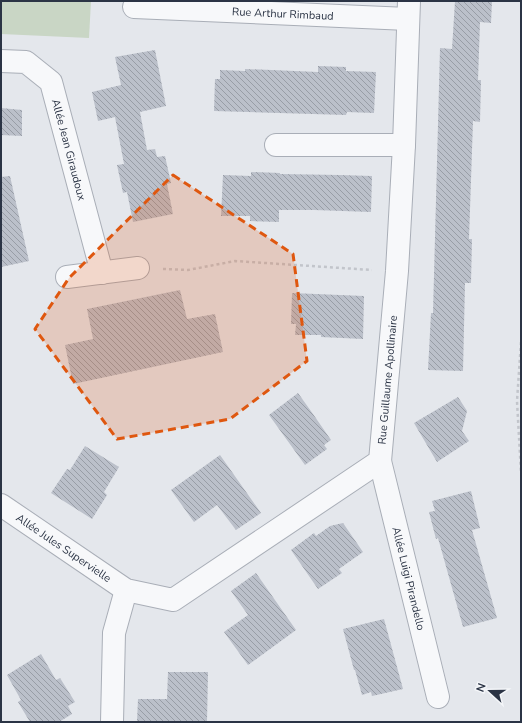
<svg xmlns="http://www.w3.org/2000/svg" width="522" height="723" viewBox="0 0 522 723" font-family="'Nunito Sans',sans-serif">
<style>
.grass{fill:#c9d6c5}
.building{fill:url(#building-back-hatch)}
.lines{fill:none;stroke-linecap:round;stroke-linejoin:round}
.minor-casing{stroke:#a9aeb7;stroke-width:24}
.path{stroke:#c2c5cb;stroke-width:2.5;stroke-dasharray:3 3;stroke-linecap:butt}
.minor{stroke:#f7f8fa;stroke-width:22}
.marked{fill:#df570f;fill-opacity:0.2;stroke:#df570f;stroke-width:3;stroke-dasharray:8 5;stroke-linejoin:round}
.labels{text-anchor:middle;stroke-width:3.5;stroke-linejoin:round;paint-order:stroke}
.street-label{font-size:11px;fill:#2b3445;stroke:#f4f6f9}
</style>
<defs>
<pattern id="building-back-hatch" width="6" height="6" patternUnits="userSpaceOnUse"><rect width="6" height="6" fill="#bbc0ca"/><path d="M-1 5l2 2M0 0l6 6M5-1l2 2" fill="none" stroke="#989da6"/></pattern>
</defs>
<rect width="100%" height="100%" fill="#e4e7ec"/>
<path class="grass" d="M1,1h90l-2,37 -88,-4z"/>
<path class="building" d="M455,1h37l-1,22 -11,-1 -2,58h3l-1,42 -7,-1 -4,118h3l-1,44h-6l-2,88 -35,-1 3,-57h2l7,-265 12,1z
M155,50l11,56 -26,6 7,38 8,-1 2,8 8,-1 6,27 -4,1 6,30 -40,8 -6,-30 -4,1 -6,-28 7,-1 -9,-47 -17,4 -6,-29 29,-7 -6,-28z
M318,66l28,1v4l30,1 -2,41 -27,-1 -1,3 -132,-4 1,-32h5v-9l25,1v-2l73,3z
M1,108l21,2v26l-21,-1z
M251,172l29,1v1l60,1 32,1 -1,36 -57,-2h-35v12l-29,-1v-5h-29l2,-41 28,1z
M10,176l19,85 -28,6v-90z
M180,290l7,29 28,-5 8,38 -150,32 -8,-39 28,-6 -6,-30z
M292,293l72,3 -1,43 -42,-2v-2h-26l1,-11h-5z
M298,393l15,21 18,26 -7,5 3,4 -22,16 -36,-50z
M458,397l9,14 -5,20 7,10 -32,21 -23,-39z
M85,446l34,21 -15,25 3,3 -15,24 -41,-26 16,-24 3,1z
M220,455l41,58 -25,17 -19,-25 -23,17 -23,-32z
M471,491l9,37 -8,2 25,88 -34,9 -25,-89 -2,1 -7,-27 6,-1 -3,-10z
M343,523l20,29 -24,17 3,4 -24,16 -27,-39 23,-17 2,3 14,-10z
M256,573l40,57 -48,35 -24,-33 24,-17 -17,-24z
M384,619l19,70 -31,7 -1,-4 -9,3 -7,-25h-1l-11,-41z
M41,654l15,26 4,-2 15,24 -7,4 4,8 -13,8h-29l-12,-20 3,-2 -14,-25z
M168,672h40l-1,50h-70l1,-23h29z"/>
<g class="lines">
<g class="minor-casing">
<g id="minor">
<path id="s1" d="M134,7l274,12"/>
<path id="s2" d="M1,61l25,1 25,20 51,191"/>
<path d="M276,145h128"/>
<path d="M67,277l71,-9"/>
<path id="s3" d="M380,461l58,236"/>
<path id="s4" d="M1,505l125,85 47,10 207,-139 17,-190 7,-126 5,-144"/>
<path d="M112,722l2,-89 12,-43"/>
</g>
</g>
<path class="path" d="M163,269l25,1 47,-9 137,9
M521,342l-4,59 4,72"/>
<use href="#minor" class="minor"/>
</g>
<path class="marked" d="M173,175l120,79 14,107 -77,58 -113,20 -82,-110 34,-51z"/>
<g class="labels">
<g class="street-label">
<text dy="4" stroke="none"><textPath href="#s1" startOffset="149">Rue Arthur Rimbaud</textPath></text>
<text dy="4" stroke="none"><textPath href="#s2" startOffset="127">Allée Jean Giraudoux</textPath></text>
<text dy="4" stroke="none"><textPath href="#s4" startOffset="530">Rue Guillaume Apollinaire</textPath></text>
<text dy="4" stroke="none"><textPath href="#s4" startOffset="76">Allée Jules Supervielle</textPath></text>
<text dy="4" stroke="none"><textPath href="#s3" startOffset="121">Allée Luigi Pirandello</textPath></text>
</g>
</g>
<rect width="522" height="723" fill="none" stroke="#2b3445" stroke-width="4"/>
<g transform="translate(490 691) rotate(291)" stroke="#f4f6f9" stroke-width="3" paint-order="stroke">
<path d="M0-3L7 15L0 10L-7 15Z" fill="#2b3445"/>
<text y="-6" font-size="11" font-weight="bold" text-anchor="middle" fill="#2b3445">N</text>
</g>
</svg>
